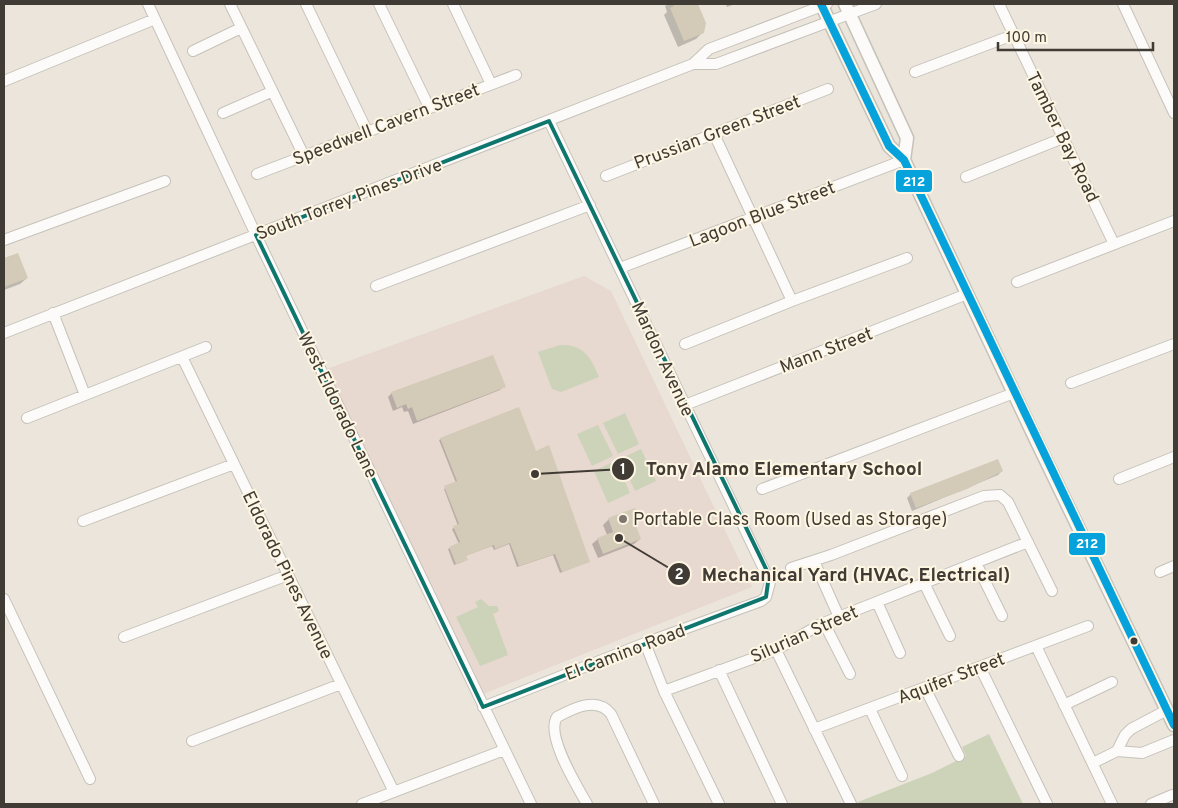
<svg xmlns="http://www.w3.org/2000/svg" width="1178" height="808" viewBox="0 0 1178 808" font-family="Overpass,sans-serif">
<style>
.education{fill:#e7d8d0}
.green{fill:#ccd3b8}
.shadow{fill:#0003}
.building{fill:#d3cab7}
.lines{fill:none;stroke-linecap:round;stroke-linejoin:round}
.minor-casing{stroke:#c6c2ba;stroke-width:12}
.major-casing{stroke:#c6c2ba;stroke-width:15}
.minor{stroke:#fcfbfa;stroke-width:10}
.major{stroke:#fcfbfa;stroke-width:12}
.bus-1-casing{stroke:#fef5e2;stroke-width:11}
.bus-1{stroke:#06a2dc;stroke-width:8}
.marked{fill:none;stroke:#0f766e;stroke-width:4;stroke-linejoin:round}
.poi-dot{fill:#7c776f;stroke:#fef5e2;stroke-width:2}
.bus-dot{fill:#403c35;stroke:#fef5e2;stroke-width:2}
.labels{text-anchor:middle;stroke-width:4;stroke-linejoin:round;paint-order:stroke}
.street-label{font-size:18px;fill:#403c35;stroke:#fef5e2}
.poi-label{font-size:18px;fill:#403c35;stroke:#fef5e2;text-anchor:start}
.leader{fill:none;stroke:#403c35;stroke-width:2}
.callout-dot{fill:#403c35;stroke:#fef5e2;stroke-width:2}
.mark-label{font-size:15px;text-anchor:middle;font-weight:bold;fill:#fff}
.callout-label{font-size:19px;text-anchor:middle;font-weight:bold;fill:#403c35;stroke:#fef5e2;stroke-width:4;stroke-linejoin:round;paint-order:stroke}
.line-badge{stroke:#fef5e2;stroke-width:2}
.badge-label{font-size:14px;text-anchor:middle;font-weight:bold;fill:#fff}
</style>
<rect width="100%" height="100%" fill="#ebe5db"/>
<path class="education" d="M584,276l27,15 141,296 -274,109 -157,-325z"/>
<path class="green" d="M560,345c24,-1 31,13 39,32l-38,15 -9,-3 -14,-37z
M625,413l14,31 -21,10 -15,-31z
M598,425l15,31 -21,10 -15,-32z
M641,449l15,32 -21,10 -15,-32z
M615,461l15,32 -22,10 -14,-32z
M481,599l8,7h8l2,5 -6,3 15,41 -28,11 -24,-49 22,-10 -3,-5z
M989,734l34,70h-164l-1,-2 74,-29 34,-17 -4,-9z"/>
<path class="shadow" d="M668,4h28l8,19 -1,9 -7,7 -18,8 -14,-32 3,-3 -2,-6z
M726,4h9l-8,3z
M17,254l10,24 -7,6 -16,6v-30z
M504,386l-4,4 -87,34 -5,-13 -4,1 -2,-5 -9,4 -5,-14 4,-4z
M441,439l94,13 53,110 -28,11 -7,-18 -36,12 -8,-23 -15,6 -2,-4 -27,10v5l-11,4 -6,-16 11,-5 -7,-15 6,-3 -14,-37 12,-6 -17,-43z
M1002,471l-4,4 -86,36 -5,-13 4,-4z
M609,519h28l-4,3 7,17 -6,5 -36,14 -6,-14 6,-5 9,-4 -4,-10z"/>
<path class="building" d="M673,4h25l8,19 -2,10 -20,8 -14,-33 4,-2z
M18,253l10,25 -24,9v-29z
M493,355l13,32 -89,34 -5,-14 -4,2 -2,-5 -9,4 -6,-16z
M519,407l17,44 13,-6 41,117 -28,10 -7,-18 -36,12 -9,-23 -15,6 -1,-4 -28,11 2,4 -12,4 -7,-17 11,-5 -7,-16 6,-2 -15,-38 13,-5 -17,-43z
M998,459l5,12 -36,18 -51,19 -1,-2 -5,-13z
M635,508l4,11 -5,2 7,18 -38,15 -6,-16 16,-6 -5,-14z"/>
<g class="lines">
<g class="minor-casing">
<path id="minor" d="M148,4l116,248 267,552
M230,4l74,152
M306,4l61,127
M379,4l50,103
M453,4l38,80
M999,4l115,240
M1123,4l51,109
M193,51l48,-23
M693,64h23l160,-60
M915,72l98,-37
M4,81l151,-62
M223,113l48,-21
M714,134l78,167
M257,174l259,-99
M606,176l222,-87
M966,177l97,-39
M4,240l161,-59
M620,268l284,-108
M1017,282l157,-61
M376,286l214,-81
M53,313l32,82
M4,333l689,-269 16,-15 118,-45
M685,344l107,-43 115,-43
M182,357l212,435
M1071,383l103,-39
M685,405l282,-111
M27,418l179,-71
M1119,479l55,-22
M762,489l252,-96
M83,521l151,-57
M814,561l25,56
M976,563l26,53
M791,568l40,-13 153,-59 16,-1 8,7 44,89
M1160,572l14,-6
M924,583l26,53
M4,599l86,180
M877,602l23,51
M824,623l26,51
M124,637l164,-62
M645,643l19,48 55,113
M1036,646l76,158
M776,650l75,154
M980,667l67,137
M719,670l63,134
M925,688l34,68
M664,691l112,-41 45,-26 207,-82
M1064,705l48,-23
M483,707l162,-64 116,-42 5,-4 4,-15 -221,-461
M870,709l32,67
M814,729l274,-103
M192,741l149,-57
M1117,751l25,2 32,-13
M1093,763l24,-12 8,-16 6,-6 36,-19
M362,804l142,-54
M587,804c-10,-18 -42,-69 -30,-87 17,-9 40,-21 54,-3l43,90
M1151,804l21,-9"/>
</g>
<g class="major-casing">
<path id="major" d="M821,4l68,142 15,14 132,280 138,285
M845,4l62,134 -3,22"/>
</g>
<use href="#minor" class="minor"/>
<use href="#major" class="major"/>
<g class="bus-1-casing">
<path id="bus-1" d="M821,4l68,142 15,14 270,565"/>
</g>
<use href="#bus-1" class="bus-1"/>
</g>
<path class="marked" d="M549,121l220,454 -3,22 -283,110 -227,-472z"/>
<circle class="poi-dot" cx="623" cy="519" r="5"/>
<circle class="bus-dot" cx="1134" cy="641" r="4.5"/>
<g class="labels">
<g class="street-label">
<text transform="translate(386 124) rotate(-21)" y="6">Speedwell Cavern Street</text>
<text transform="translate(717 132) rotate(-21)" y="6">Prussian Green Street</text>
<text transform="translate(1063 137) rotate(64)" y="6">Tamber Bay Road</text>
<text transform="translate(349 199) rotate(-21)" y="6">South Torrey Pines Drive</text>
<text transform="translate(762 214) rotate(-21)" y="6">Lagoon Blue Street</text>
<text transform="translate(826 350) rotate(-21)" y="6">Mann Street</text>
<text transform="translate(663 359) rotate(65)" y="6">Mardon Avenue</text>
<text transform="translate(338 405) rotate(64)" y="6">West Eldorado Lane</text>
<text transform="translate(288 575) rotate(64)" y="6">Eldorado Pines Avenue</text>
<text transform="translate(804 634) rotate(-24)" y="6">Silurian Street</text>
<text transform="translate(625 652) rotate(-21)" y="6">El Camino Road</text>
<text transform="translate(951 678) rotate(-21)" y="6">Aquifer Street</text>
</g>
<g class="poi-label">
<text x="633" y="525">Portable Class Room (Used as Storage)</text>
</g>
</g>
<path class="leader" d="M535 474L623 469M619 538L679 574"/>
<g class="callout-dot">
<circle cx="535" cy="474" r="5"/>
<circle cx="619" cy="538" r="5"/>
<circle cx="623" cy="469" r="12"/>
<circle cx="679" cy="574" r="12"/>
</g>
<g class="mark-label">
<text x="623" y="474">1</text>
<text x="679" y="579">2</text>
</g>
<g class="callout-label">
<text x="784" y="475">Tony Alamo Elementary School</text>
<text x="856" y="581">Mechanical Yard (HVAC, Electrical)</text>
</g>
<g class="line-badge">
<rect x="895" y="169" width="38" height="24" rx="5" fill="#06a2dc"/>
<rect x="1068" y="532" width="38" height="24" rx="5" fill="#06a2dc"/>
</g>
<g class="badge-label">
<text x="914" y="186">212</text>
<text x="1087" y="548">212</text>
</g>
<rect width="1178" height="808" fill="none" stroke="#403c35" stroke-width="10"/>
<path d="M998 42v8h155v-8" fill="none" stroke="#403c35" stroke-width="2.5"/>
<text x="1006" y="42" font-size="15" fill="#403c35" stroke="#fef5e2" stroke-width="4" paint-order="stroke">100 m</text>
</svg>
